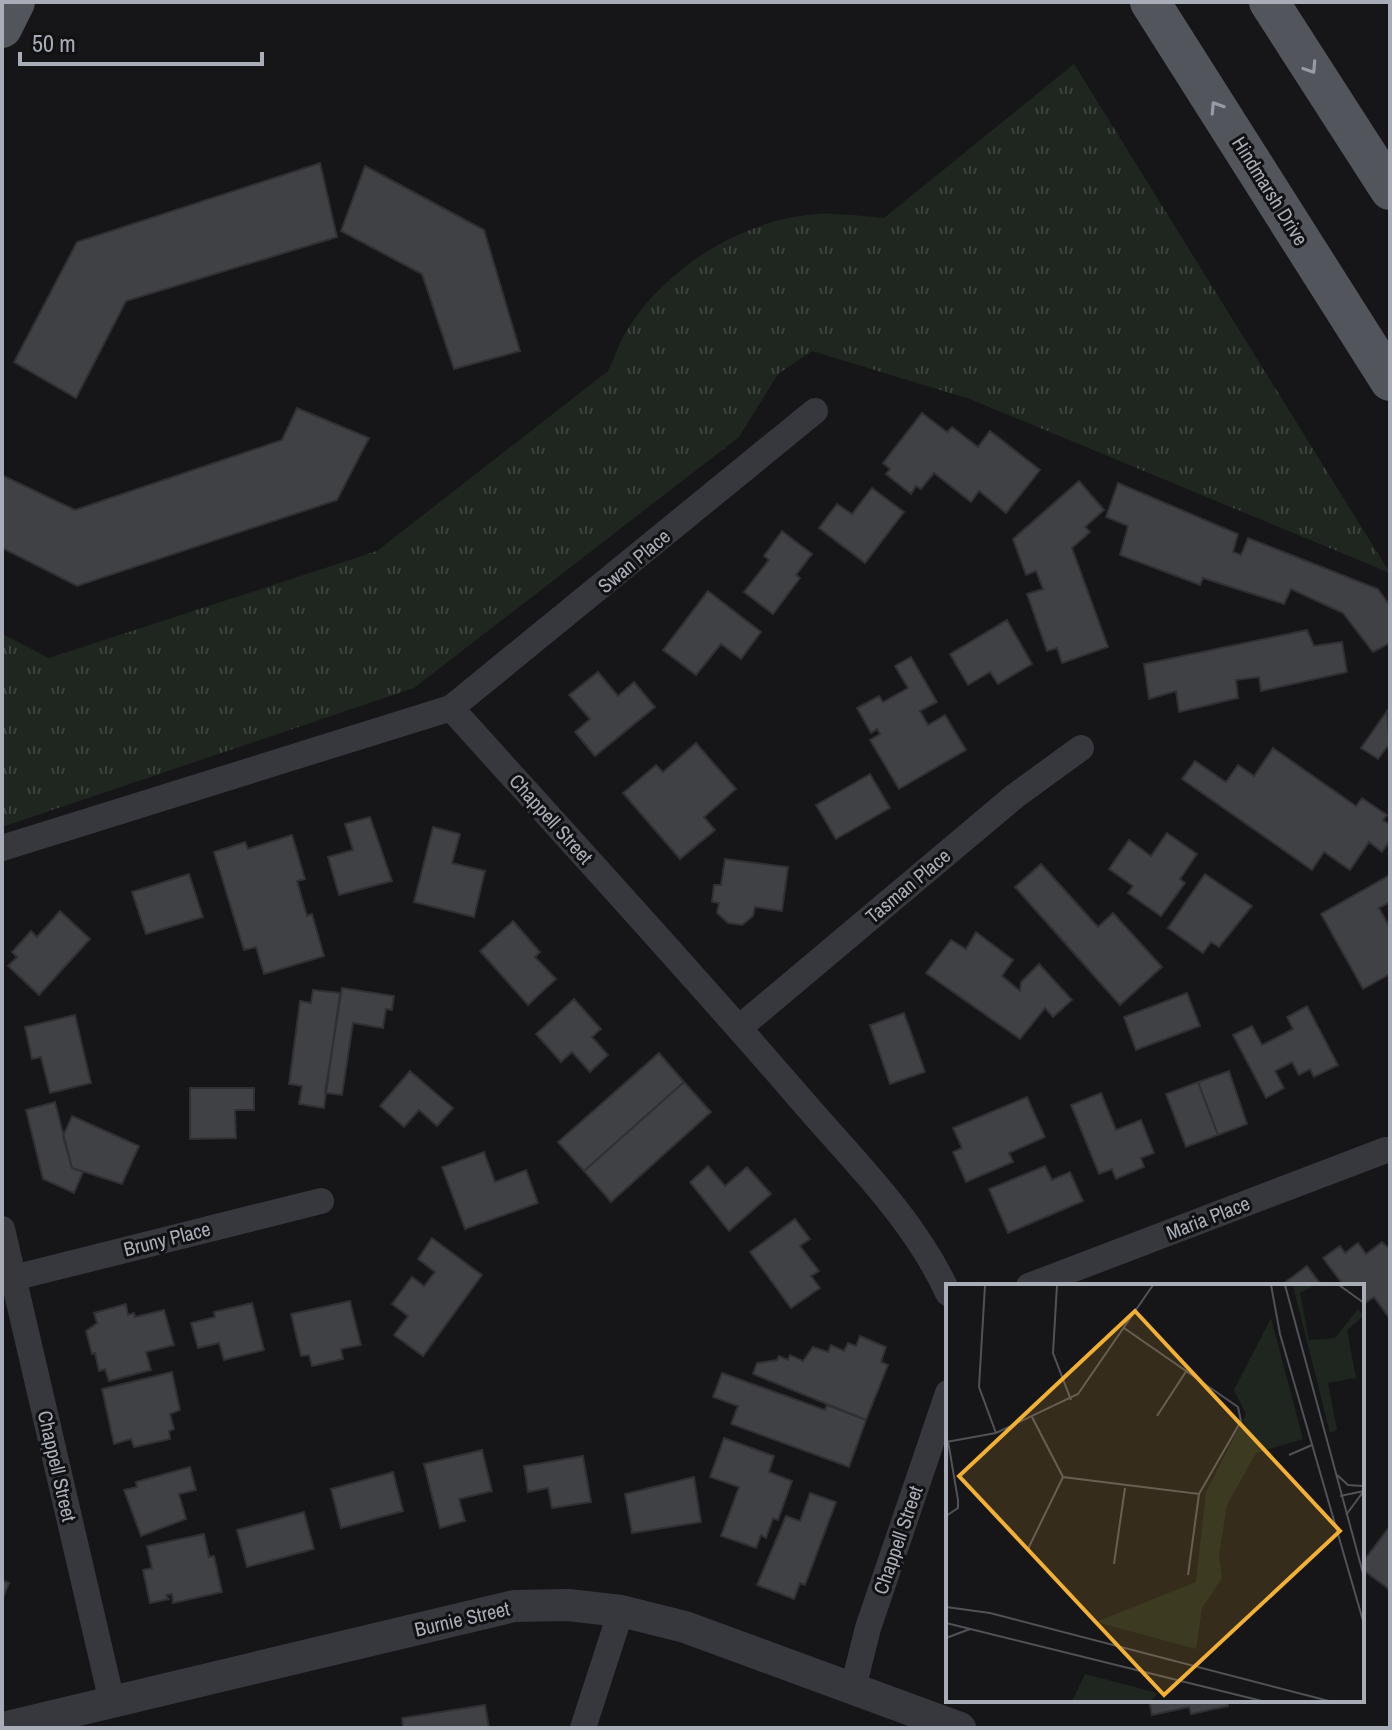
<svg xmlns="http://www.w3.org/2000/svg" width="1392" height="1730" viewBox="0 0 1392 1730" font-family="'Archivo Narrow',sans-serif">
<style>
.grass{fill:url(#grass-tufts)}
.building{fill:#404145;stroke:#303034;stroke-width:2}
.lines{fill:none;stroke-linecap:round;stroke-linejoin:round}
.minor{stroke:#37383d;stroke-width:26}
.tertiary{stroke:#37383d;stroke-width:32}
.primary{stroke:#53555c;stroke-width:40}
.oneway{stroke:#979ba6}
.labels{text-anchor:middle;stroke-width:6;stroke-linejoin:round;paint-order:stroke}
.street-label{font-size:20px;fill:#a8adb8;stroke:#111113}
.inset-road{fill:none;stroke:#505258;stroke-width:2}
.view{fill:#f2b134;fill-opacity:0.15;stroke:#f2b134;stroke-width:4}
.inset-edge{fill:none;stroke:#a8adb8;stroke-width:4}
</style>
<defs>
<pattern id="grass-tufts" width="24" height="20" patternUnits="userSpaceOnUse" patternTransform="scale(2)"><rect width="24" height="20" fill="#1e261f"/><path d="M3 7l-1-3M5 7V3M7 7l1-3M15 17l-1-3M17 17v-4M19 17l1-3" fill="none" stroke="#3c433d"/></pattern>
</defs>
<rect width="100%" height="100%" fill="#161618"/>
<path class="grass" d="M1074,64l316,509 -420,-174 -158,-48 -34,23 -39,63 -325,251 -412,139v-193l47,24 328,-107 231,-180c7,-14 12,-31 21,-44 39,-61 115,-108 188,-113 22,-1 45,2 67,4z"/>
<path class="building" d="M320,163l17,74 -211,64 -50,97 -62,-36 63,-120z
M365,166l119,64 36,121 -66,18 -32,-95 -81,-43z
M297,408l72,30 -32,62 -260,86 -75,-38v-73l73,35 207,-70z
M922,413l25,19 5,-5 26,20 12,-16 50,39 -34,43 -27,-22 -8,11 -37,-29 -13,16 -5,-3 -5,8 -25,-20 4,-5 -7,-6z
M1079,481l25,29 -19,17 5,5 -18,16 36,99 -46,16 -5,-15 -10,3 -20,-57 16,-5 -7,-18 -10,4 -13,-36z
M1118,483l120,51 -5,18 8,3 7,-17 130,51 12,17v37l-17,9 -30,-39 -52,-24 -7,15 -81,-26 -3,7 -80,-30 8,-29 -22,-9z
M872,488l32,24 -39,51 -46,-35 18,-24 15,10z
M782,531l30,23 -16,21 4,3 -27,36 -29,-22 25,-32 -5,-4z
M708,591l53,41 -20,27 -20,-15 -25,31 -33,-25z
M1007,620l25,44 -34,20 -8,-12 -22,13 -18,-31z
M1307,630l7,16 28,-4 5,30 -86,19 -2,-14 -23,3 2,18 -59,14 -3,-21 -27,8 -5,-35z
M911,657l26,45 -17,9 8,14 17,-10 21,35 -67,39 -29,-49 10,-6 -3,-5 -6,4 -14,-25 22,-12 4,6 25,-14 -13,-22z
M598,672l20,24 16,-14 21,25 -60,49 -20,-24 15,-13 -21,-24z
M1387,711l3,39 -3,-3 -9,12 -17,-11z
M696,743l40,46 -32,28 11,13 -35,29 -57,-66 33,-28 7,7z
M1273,748l83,58 6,-8 25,17 -4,5 7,5v15l-8,12 -13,-10 -19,28 -26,-18 -12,18 -130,-91 13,-18 31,21 12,-17 16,11z
M870,774l20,34 -54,31 -20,-34z
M370,817l22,64 -53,14 -11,-38 25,-7 -8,-26z
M433,827l27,7 -8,29 33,8 -11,46 -60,-15z
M1167,833l30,21 -17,25 5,4 -24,33 -33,-23 5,-7 -24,-17 20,-29 22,16z
M292,835l13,44 -8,2 10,35 5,-2 12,42 -60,18 -8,-27 -12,3 -30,-98 31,-10 3,7z
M725,859l63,8 -6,44 -27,-4 -2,9 -11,9 -14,-2 -11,-10 2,-10 -7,-1 2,-17h7z
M1041,864l57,63 15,-14 49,54 -42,38 -105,-118z
M189,874l14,43 -57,17 -14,-42z
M1205,874l47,32 -33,41 -8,-5 -8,11 -35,-25z
M1390,875v27l-11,6 11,20v46l-27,15 -42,-75z
M60,911l30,28 -51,56 -31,-29 9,-9 -5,-5 19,-21 6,6z
M513,921l27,31 -5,5 21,22 -28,26 -48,-54z
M976,932l37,28 -11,16 18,15 1,-9 18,-18 33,36 -19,17 -8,-9 -25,31 -94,-66 25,-33 15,9z
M342,988l52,8 -2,14 -6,-1 -3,19 -30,-5 -11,72 -17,-2z
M313,990l27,3 -16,115 -25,-4 3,-18 -13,-2 11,-83 11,2z
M1187,993l13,33 -64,24 -12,-33z
M574,999l27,30 -9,8 16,18 -18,17 -18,-20 -11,10 -25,-28z
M1307,1006l31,59 -24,12 -4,-8 -11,6 -7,-13 -17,9 9,17 -18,10 -33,-63 19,-9 10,19 31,-16 -6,-12z
M904,1013l21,59 -35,12 -20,-59z
M75,1015l16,68 -41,10 -9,-36 -9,2 -7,-32z
M659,1053l25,29 -100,89 -26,-29z
M410,1071l43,37 -16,18 -18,-16 -15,17 -24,-21z
M1229,1071l18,53 -29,11 -20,-53z
M684,1082l27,30 -100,90 -27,-31z
M1198,1082l20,53 -32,12 -20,-53z
M190,1088h64v22h-19l1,28 -46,1z
M1101,1093l15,37 25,-10 13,33 -13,5 3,9 -28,12 -4,-10 -13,5 -28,-69z
M1027,1097l18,40 -36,16 4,9 -47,20 -13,-30 9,-4 -9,-20z
M55,1102l17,66 11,4 -9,21 -31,-14 -17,-69z
M72,1116l67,30 -17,38 -50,-16 -9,-32z
M484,1152l11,30 31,-12 12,33 -73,26 -23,-62z
M708,1166l17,20 22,-19 24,27 -42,37 -39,-49z
M1045,1166l7,14 18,-8 13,29 -75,32 -19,-44z
M795,1219l15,20 -10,7 19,25 -8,5 9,12 -29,20 -41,-56z
M432,1238l50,37 -59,81 -29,-21 14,-19 -16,-12 20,-27 12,9 11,-14 -17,-13z
M1382,1242l8,7v70l-16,-22 -12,8v-19h-18l-21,-28 17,-12 5,7 13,-10 8,11z
M1307,1266l15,20h-42z
M350,1301l11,44 -20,4 2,10 -31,7 -3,-11 -8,1 -10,-42z
M252,1303l12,47 -40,10 -5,-17 -21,5 -7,-25 24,-6 -1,-5z
M126,1304l2,11 6,-2 1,4 29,-7 10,35 -28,7 5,18 -42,11 -4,-12 -6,2 -4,-18 -3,1 -6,-23 11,-8 -3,-10z
M860,1336l26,11 -5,15 7,3 -22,55 -113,-46 4,-11 20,-3 2,-4 9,4 2,-5 13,6 10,-14 15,5 3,-7 13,6 4,-8 8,3z
M172,1372l8,38 -10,4 4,15 -5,2 1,8 -36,8 -3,-8 -17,5 -12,-55z
M722,1373l103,37 2,-5 39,15 -17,47 -118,-43 7,-18 -25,-9z
M724,1438l50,18 -5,16 23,9 -14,39 -5,-2 -7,20 -5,-3 -5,13 -35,-12 18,-49 -29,-10z
M482,1450l10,41 -33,8 6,22 -25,7 -16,-64z
M583,1456l8,46 -39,6 -4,-20 -20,4 -4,-26z
M190,1467l6,23 -17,4 7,25 -45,17 -17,-46 13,-3 -1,-5z
M393,1472l10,39 -62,17 -10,-39z
M694,1477l7,45 -69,11 -7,-39z
M810,1493l26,9 -31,83 -5,-2 -6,16 -37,-14 29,-69 14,5z
M304,1512l10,37 -67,18 -10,-37z
M1390,1526v64l-28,-21v-6z
M204,1534l5,23 5,-1 8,36 -49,11 -1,-9 -6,1 3,4 -19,4 -7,-33 9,-2 -5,-22z
M2,1580l7,3 -7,17z
M1149,1700h78l1,6 -37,8 -2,-7 -37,8z
M485,1705l4,23h-86l-1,-10z"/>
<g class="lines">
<path class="minor" d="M451,708l364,-297
M2,848l449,-140c116,129 234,257 347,388 53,62 116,122 150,197
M739,1028l276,-232 66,-48
M2,1229l110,473
M13,1278l308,-77
M1029,1286l357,-136
M853,1688l15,-60 80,-235
M583,1728l38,-117"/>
<path class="tertiary" d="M3,1728l511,-122 54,-1 53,6 64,16 275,101"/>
<path class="primary" d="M1150,2l240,379
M1269,2l121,188
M2,28l13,-26"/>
</g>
<defs><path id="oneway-chevron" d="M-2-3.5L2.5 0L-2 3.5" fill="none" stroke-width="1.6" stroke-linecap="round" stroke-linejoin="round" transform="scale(2)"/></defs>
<g class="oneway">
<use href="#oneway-chevron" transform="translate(1311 68) rotate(57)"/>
<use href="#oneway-chevron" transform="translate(1216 107) rotate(-122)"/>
</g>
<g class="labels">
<g class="street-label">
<text transform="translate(1270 191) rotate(58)" y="7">Hindmarsh Drive</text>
<text transform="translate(634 561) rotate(-40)" y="7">Swan Place</text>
<text transform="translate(551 819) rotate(48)" y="7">Chappell Street</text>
<text transform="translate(908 886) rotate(-40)" y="7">Tasman Place</text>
<text transform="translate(1208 1218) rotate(-21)" y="7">Maria Place</text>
<text transform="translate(167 1239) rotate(-14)" y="7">Bruny Place</text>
<text transform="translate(57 1466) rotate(77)" y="7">Chappell Street</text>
<text transform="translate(898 1540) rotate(-71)" y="7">Chappell Street</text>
<text transform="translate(462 1619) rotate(-13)" y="7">Burnie Street</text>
</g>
</g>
<g transform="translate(946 1284)">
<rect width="418" height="418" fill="#161618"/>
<path d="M325,34l32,121 -47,14 -29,52 -8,50 3,23 -20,30 -6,41 -100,-27 100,-40 10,-90 40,-78 -12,-24zM139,390l73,19 -7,8h-79z" fill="#1e261f"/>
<path d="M369,1l-15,8 9,47 26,-2 23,-29 5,7 -16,14 9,48 -28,5 9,47 -7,3 -37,-147z" fill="#1e261f"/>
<path class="inset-road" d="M39,1l-6,102 17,46M111,1l-4,68 18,47M325,1l9,49 84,290M339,1l79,292M393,1l25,18M211,132l30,-46M86,133l31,60 136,17 42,-73 -3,-14 -114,-79M0,158l50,-9 82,-39 75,-109M343,171l23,-10M390,190l12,11 15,1M394,212l24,-5M400,231l17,-23M0,232l12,-8v-8l-10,-59M82,265l35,-72M168,280l11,-76M242,291l11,-81M0,323l44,6 339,88M0,339l316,78M0,354l24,-9"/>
<path class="view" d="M189,27l205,220 -176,164 -205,-219z"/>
<rect width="418" height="418" class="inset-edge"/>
</g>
<rect width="1392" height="1730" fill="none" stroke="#a8adb8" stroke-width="8"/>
<path d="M20 52v12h242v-12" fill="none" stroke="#a8adb8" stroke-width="4"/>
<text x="32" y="52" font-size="24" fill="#a8adb8" stroke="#111113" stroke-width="6" paint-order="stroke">50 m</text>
</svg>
